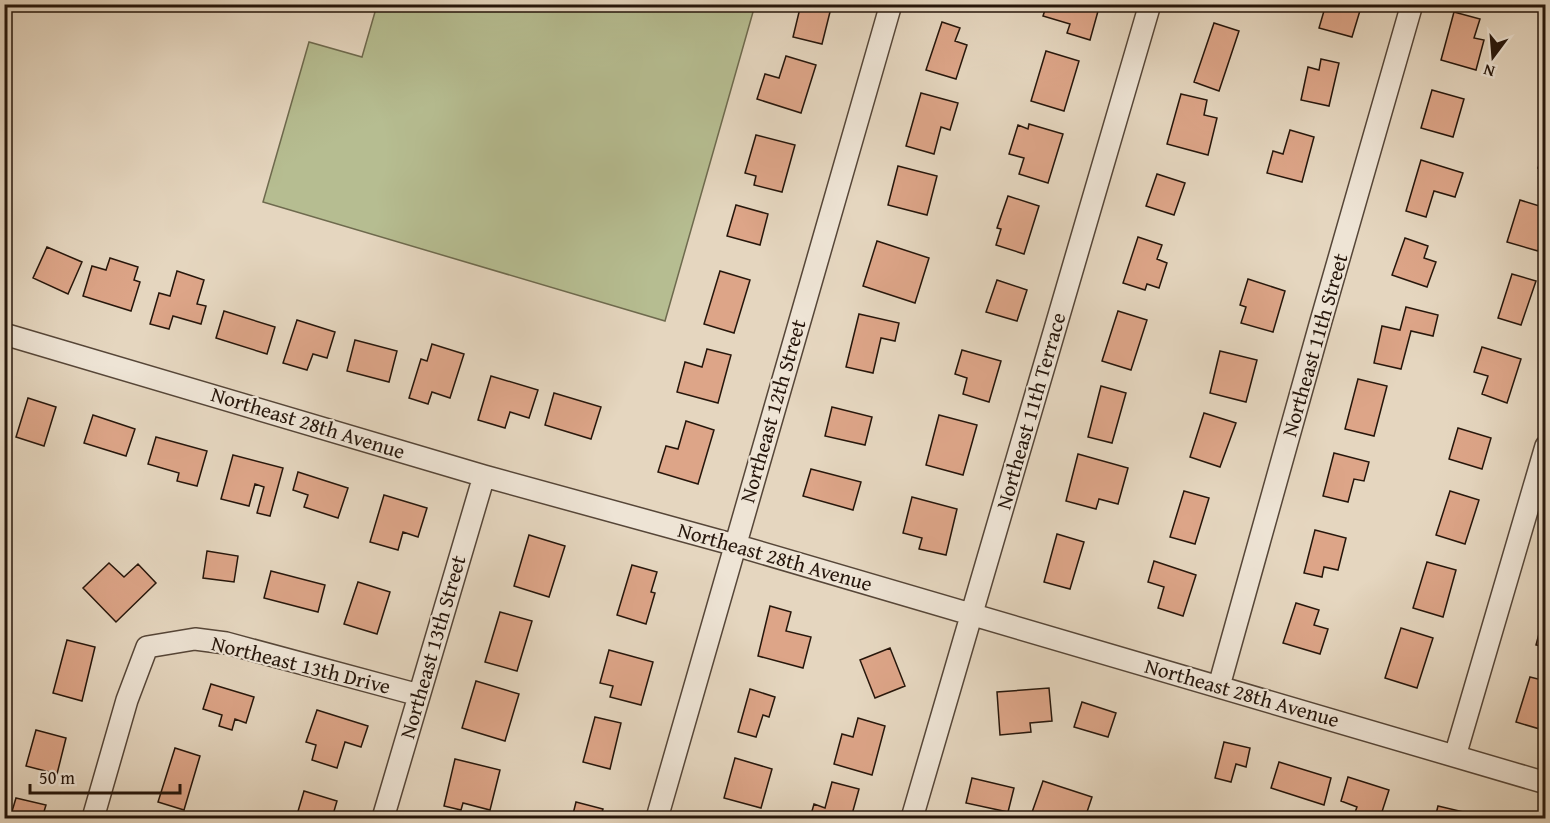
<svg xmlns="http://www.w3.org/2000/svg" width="1550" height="823" viewBox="0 0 1550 823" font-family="'Gentium Book Plus',serif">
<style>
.green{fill:#b6bd91;stroke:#6e6a4e;stroke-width:1.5}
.building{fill:#dda588;stroke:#26160b;stroke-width:1.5}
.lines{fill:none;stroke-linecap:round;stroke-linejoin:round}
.street-casing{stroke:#564638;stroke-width:24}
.street{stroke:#eee4d5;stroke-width:21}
.labels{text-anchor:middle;stroke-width:4.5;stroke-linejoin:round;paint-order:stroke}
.street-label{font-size:21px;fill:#26160b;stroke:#eee4d5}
</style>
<rect width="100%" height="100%" fill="#e5d6bf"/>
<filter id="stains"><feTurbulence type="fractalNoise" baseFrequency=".00333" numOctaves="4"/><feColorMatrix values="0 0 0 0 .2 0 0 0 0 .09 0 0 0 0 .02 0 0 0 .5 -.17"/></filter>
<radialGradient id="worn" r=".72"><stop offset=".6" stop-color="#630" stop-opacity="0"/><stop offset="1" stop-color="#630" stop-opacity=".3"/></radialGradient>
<path class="green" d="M377,5h378l-90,316 -402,-119 46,-160 53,15z"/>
<path class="building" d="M801,4h31l-10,40 -29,-7z
M967,4h25l-2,7z
M1047,4h53l-10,36 -23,-7 3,-9 -27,-8z
M1326,4h36l-10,33 -33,-9z
M1454,12l26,7 -6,19 10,2 -8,30 -35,-10z
M942,22l18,6 -5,13 12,4 -11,34 -30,-9z
M1214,23l25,8 -20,60 -25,-9z
M1046,51l33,10 -15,50 -33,-10z
M786,56l30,9 -15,48 -44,-14 8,-25 14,4z
M1321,59l18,4 -10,43 -28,-6 7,-33 11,3z
M1432,90l32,9 -11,38 -32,-9z
M921,93l37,10 -8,27 -9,-3 -7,27 -28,-8z
M1181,94l26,6 -3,15 13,3 -9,37 -41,-11z
M1029,124l34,10 -15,49 -29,-9 5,-16 -15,-4 9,-29 10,4z
M1290,130l24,7 -12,45 -35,-9 6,-22 10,3z
M756,135l39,10 -13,47 -28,-7 2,-9 -11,-3z
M1546,146v25l-8,-3z
M1421,160l42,13 -8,24 -21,-6 -8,26 -20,-6z
M898,166l39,10 -10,39 -39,-10z
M1157,174l28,9 -11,32 -28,-9z
M1008,196l31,10 -15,48 -28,-9 5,-16 -4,-1z
M1520,200l26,8v20l-8,23 -31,-9z
M736,205l32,9 -8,31 -33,-9z
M1138,237l24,8 -5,14 10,4 -8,25 -12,-4 -2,6 -22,-7z
M1405,238l23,8 -4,12 12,4 -9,25 -35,-12z
M877,241l52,17 -14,45 -52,-17z
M47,247l35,15 -14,32 -35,-16z
M110,258l28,9 -4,13 6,2 -9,29 -48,-15 9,-30 14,4z
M177,271l27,9 -7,24 9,2 -5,18 -28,-8 -4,13 -19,-5 9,-31 11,3z
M720,271l30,9 -16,53 -30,-9z
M1512,274l24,7 -15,44 -23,-7z
M1248,279l37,12 -12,41 -32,-9 5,-16 -6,-2z
M997,280l30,10 -10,31 -31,-9z
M1406,307l32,8 -5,21 -22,-5 -10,38 -27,-6 8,-37 18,4z
M224,311l51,16 -8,27 -51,-16z
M1118,311l29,9 -16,50 -29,-9z
M859,314l40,9 -4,18 -14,-3 -8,35 -27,-6z
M297,320l38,12 -8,26 -14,-4 -6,16 -24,-7z
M355,340l42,11 -8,31 -42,-11z
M432,344l32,10 -14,44 -18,-6 -4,12 -19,-6 12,-39 6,2z
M1482,347l39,12 -14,44 -25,-9 6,-18 -14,-4z
M707,349l24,6 -13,48 -41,-11 8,-30 17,5z
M962,350l39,11 -12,41 -26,-8 4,-16 -12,-4z
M1220,351l37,9 -11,42 -36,-9z
M491,376l47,14 -9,28 -19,-6 -5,16 -27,-8z
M1358,379l29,7 -13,50 -29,-7z
M1101,386l25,7 -14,50 -24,-6z
M554,393l47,14 -10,32 -46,-14z
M28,398l28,9 -12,39 -28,-9z
M832,407l40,10 -7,28 -40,-9z
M1204,413l32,10 -16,44 -30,-10z
M93,415l42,14 -9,27 -42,-13z
M939,415l38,10 -14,50 -37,-10z
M686,421l28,9 -16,54 -40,-12 8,-26 12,3z
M1458,428l33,10 -9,31 -33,-10z
M156,437l51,14 -10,35 -20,-5 2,-8 -31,-9z
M1334,453l35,9 -5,19 -10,-2 -6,23 -25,-6z
M1078,454l50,14 -10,36 -19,-5 -3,10 -30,-8z
M233,455l50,13 -13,48 -13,-3 7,-26 -9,-3 -6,22 -28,-7z
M811,469l50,13 -8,28 -50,-14z
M298,472l50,16 -10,30 -34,-11 4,-12 -15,-5z
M1184,491l25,7 -14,46 -25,-7z
M1450,491l29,9 -14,44 -29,-9z
M384,495l43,13 -9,29 -15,-5 -5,18 -28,-8z
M912,497l45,12 -11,46 -27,-6 3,-11 -19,-5z
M1315,530l31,8 -8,32 -14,-3 -2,10 -18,-4z
M1057,534l27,8 -14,47 -26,-7z
M529,535l36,11 -16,51 -35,-11z
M207,551l31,5 -4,26 -31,-4z
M1154,561l42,14 -13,41 -25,-8 6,-21 -16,-5z
M1427,562l29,8 -13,47 -30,-9z
M109,563l15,14 14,-13 18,19 -40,39 -33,-34z
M632,565l25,7 -6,20 4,1 -9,31 -29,-9z
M271,571l54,14 -7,27 -54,-14z
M358,582l32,10 -13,42 -33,-10z
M1296,603l23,7 -5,15 14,4 -8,25 -37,-11z
M770,606l21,6 -5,19 25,6 -8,31 -45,-12z
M1546,608v39l-10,-2z
M500,612l32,9 -15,50 -32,-9z
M1401,628l32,10 -16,50 -32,-10z
M67,640l28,7 -13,54 -29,-8z
M890,648l15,38 -30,12 -15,-38z
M609,650l44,12 -12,43 -31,-8 3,-11 -13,-3z
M1530,677l16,4v42l-3,7 -27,-8z
M476,681l43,13 -14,47 -43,-13z
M211,684l43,13 -8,26 -11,-4 -3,11 -13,-4 3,-11 -19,-6z
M1049,688l3,33 -22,2 1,9 -31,3 -3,-43z
M750,689l25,8 -6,20 -6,-2 -7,22 -18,-5z
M1082,702l34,11 -8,24 -34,-10z
M317,710l51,16 -7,21 -16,-5 -8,26 -25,-8 4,-15 -10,-3z
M595,717l26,6 -11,46 -27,-7z
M858,718l27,8 -13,49 -38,-11 8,-30 11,3z
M36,730l30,8 -9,36 -31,-8z
M1224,742l26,6 -4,19 -10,-3 -5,18 -16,-4z
M175,748l25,8 -16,54 -26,-8z
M735,758l37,11 -11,39 -37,-10z
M455,759l45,11 -10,40 -27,-7 -2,7 -17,-4z
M1279,762l52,16 -7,27 -53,-17z
M1348,777l41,13 -9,28h-27l4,-11 -16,-6z
M972,778l42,10 -6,24 -42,-9z
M1043,781l49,16 -7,21h-55z
M832,782l27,7 -8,29h-41l4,-14 11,4z
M304,791l33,10 -5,17h-36z
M16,798l30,7 -4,13h-32z
M576,802l27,7 -3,9h-28z
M1438,806l30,7 -1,5h-32z"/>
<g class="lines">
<g class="street-casing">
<path id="street" d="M4,334l480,142 251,69 811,238
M1219,686l102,-365 91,-317
M1455,756l91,-310
M93,818l34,-118 20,-53 48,-8 31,4 193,52
M383,818l101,-342
M657,818l234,-814
M912,818l238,-814"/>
</g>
<use href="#street" class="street"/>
</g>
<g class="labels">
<g class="street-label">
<text transform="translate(1315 345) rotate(-74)" y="7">Northeast 11th Street</text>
<text transform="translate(773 411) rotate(-74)" y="7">Northeast 12th Street</text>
<text transform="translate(1031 411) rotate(-74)" y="7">Northeast 11th Terrace</text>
<text transform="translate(308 423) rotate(17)" y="7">Northeast 28th Avenue</text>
<text transform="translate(775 557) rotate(16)" y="7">Northeast 28th Avenue</text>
<text transform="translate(433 647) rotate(-74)" y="7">Northeast 13th Street</text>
<text transform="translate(301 665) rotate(14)" y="7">Northeast 13th Drive</text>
<text transform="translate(1242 693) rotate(16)" y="7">Northeast 28th Avenue</text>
</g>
</g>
<rect width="1550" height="823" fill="none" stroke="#e5d6bf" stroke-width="24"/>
<rect x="6" y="6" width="1538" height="811" fill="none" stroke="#26160b" stroke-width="3"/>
<rect x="12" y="12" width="1526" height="799" fill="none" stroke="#26160b" stroke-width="1.5"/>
<g transform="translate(1493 57) rotate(196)" stroke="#eee4d5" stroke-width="4.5" paint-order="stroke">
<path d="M0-4.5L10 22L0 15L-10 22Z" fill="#26160b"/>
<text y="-9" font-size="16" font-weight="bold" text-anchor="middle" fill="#26160b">N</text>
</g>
<path d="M30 784v9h150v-9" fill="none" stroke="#26160b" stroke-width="3"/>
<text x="39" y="784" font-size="18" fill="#26160b" stroke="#eee4d5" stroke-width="4.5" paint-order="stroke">50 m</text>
<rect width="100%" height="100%" filter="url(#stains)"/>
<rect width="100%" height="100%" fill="url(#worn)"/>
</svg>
